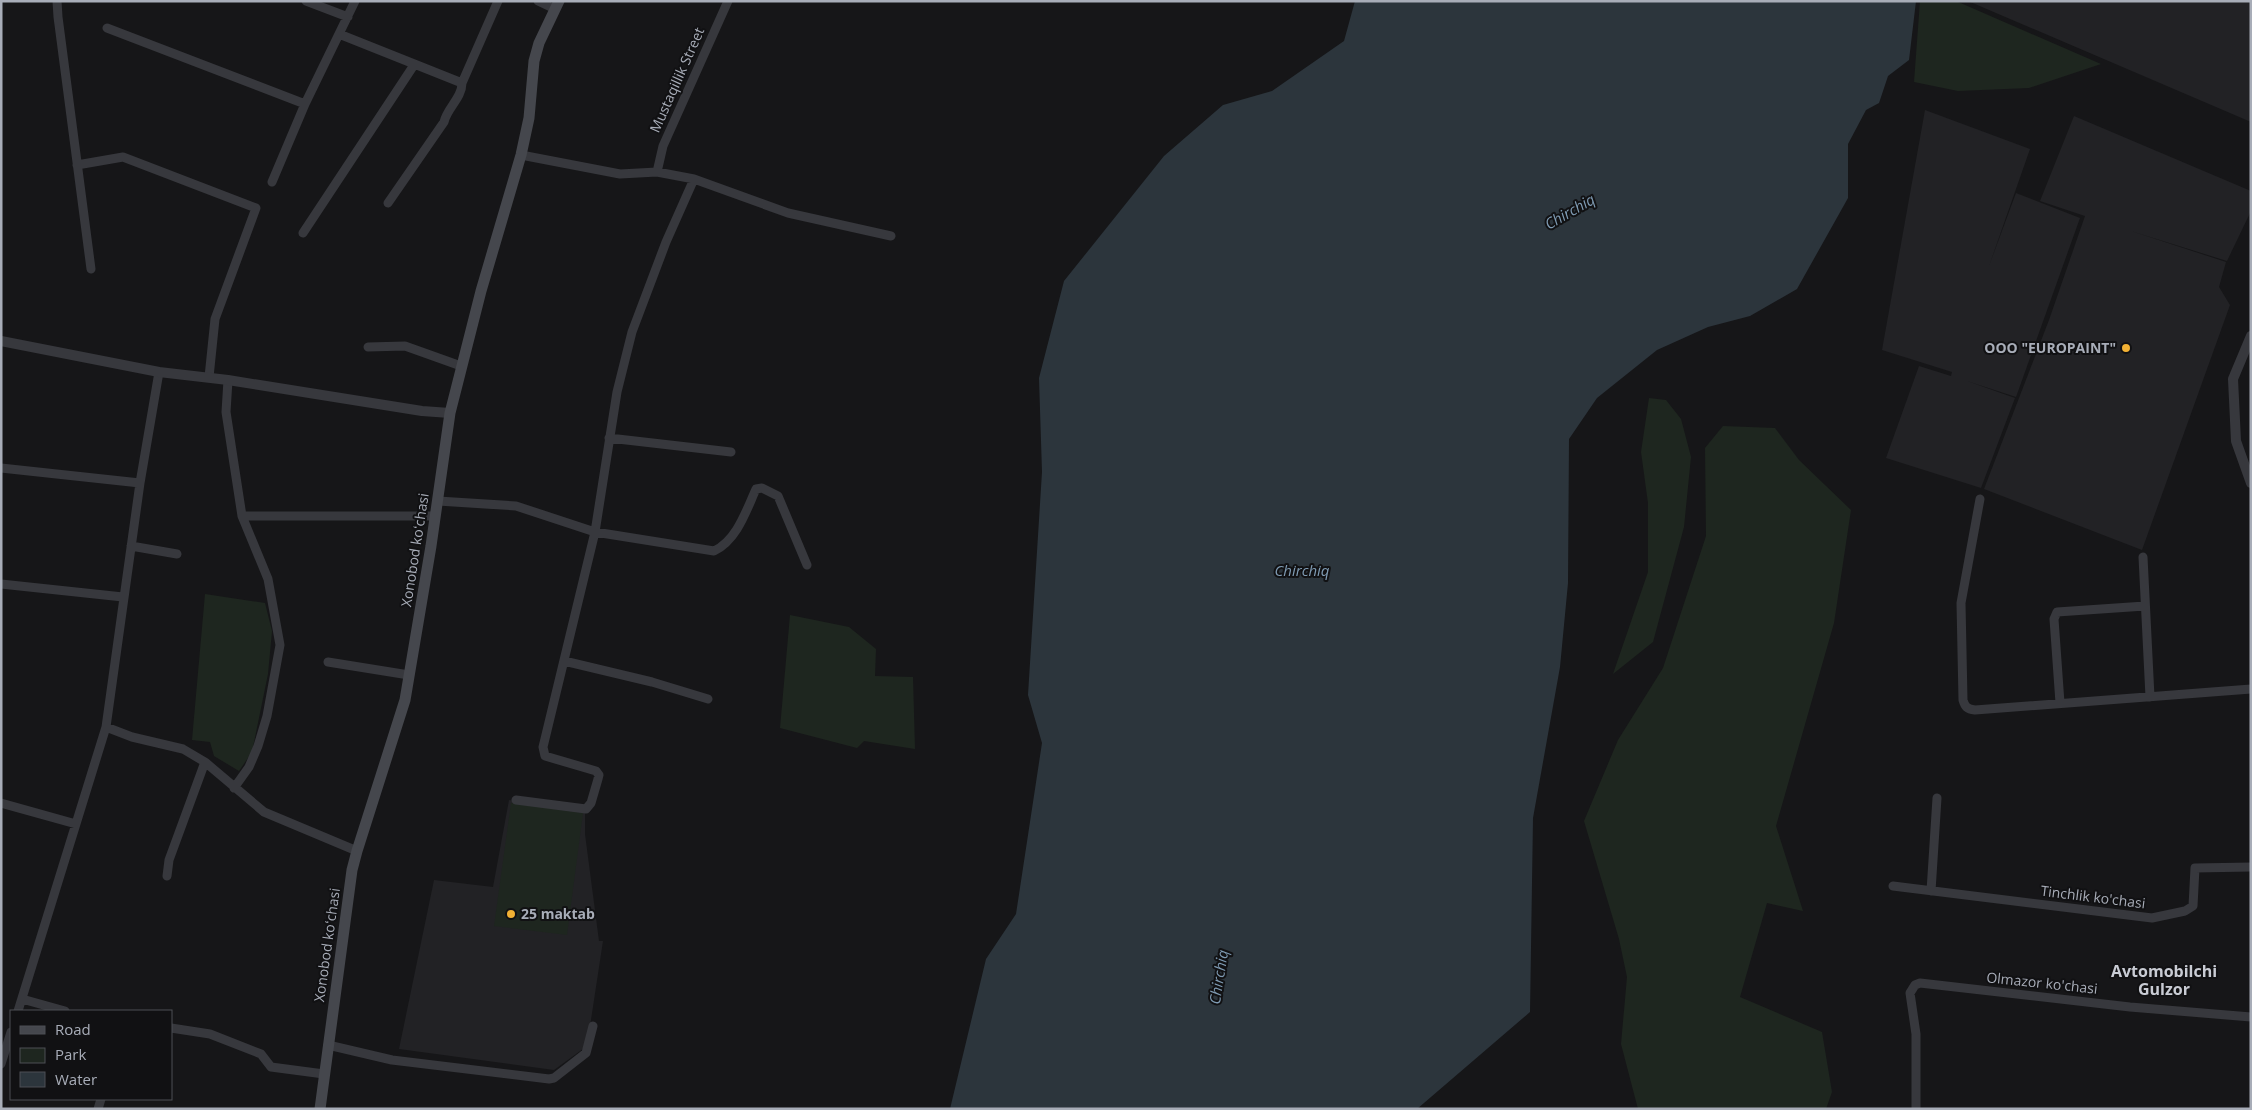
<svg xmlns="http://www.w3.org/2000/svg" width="2252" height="1110" viewBox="0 0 2252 1110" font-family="'Open Sans',sans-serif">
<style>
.built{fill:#222225}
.green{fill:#1e261f}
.water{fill:#2c353c}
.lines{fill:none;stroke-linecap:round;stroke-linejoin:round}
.minor{stroke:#37383d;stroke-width:9}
.tertiary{stroke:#37383d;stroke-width:10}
.secondary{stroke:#45474d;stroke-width:11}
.poi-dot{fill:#f2b134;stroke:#111113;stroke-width:2}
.labels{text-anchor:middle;stroke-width:4;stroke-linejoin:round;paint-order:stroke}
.street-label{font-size:14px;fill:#a8adb8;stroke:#111113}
.poi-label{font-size:14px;font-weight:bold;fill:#a8adb8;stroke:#111113;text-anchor:end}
.water-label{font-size:15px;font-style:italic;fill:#7f9bb3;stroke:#111113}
.quarter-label{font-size:16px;font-weight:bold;fill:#c9ccd4;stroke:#111113}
</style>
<rect width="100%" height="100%" fill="#161618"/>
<path class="built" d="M1968,1h283v121z
M1925,110l105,39 -41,117 27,-73 64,25 -64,179 -49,-16 48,17 -34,90 -95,-30 33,-92 32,10 1,-4 -70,-22z
M2074,116l177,75v20l-24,50 -96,-30 95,31 -7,25 11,18 -88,245 -158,-61 65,-169 36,-104 -45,-15z
M509,800l76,11v23l14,107h4l-16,105 -33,24 -155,-21 35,-169 59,7z"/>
<path class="green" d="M1920,1h36l145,63 -72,24 -71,3 -44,-9z
M1649,398l17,2 15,19 10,38 -7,70 -31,115 -40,32 35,-102v-69l-7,-51z
M1723,426l52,2 24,32 52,50 -17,113 -58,203 27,85 -36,-8 -27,94 82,35 10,60 -6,17h-188l-17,-65 6,-67 -8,-38 -35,-118 34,-81 45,-72 43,-132 -1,-88z
M205,594l60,9 7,28 -4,43 -16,78 -13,19 -25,-15 -4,-14 -18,-2z
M790,615l59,12 27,22 -1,27 38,1 2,72 -51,-8 -7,7 -77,-20z
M511,803l72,10 -16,122 -73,-9z"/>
<path class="water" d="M1355,1h561l-7,59 -21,16 -9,27 -13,7 -18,34v54l-51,91 -47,27 -42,11 -51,23 -60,48 -28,41 -1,144 -8,84 -27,151 -3,194 -113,97h-467l36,-150 30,-45 26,-171 -14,-48 14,-223 -3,-94 25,-97 100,-125 59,-51 49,-14 72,-50z"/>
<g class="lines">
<path class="minor" d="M57,1l1,16 33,252
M306,1l42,16
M538,1l17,8
M107,28l198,76
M339,34l123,49
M521,155l99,19 37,-2 37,7 94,34 103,23
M77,165l46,-8 133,51 -41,111 -6,58
M657,172l6,-26 65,-145
M272,182l33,-78 50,-103
M388,203l56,-81c3,-14 18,-24 18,-39l36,-82
M303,233l111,-168
M368,347l37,-1 56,20
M228,380l-2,32 16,104 26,63 12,66 -13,71 -9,30 -9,21 -15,21
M609,438l122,14
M1,468l139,15
M1980,499l-19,104 2,97c2,7 4,9 12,10l276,-21
M438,501l78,5 79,26 119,19c23,-11 32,-40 42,-62l6,-1 16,8 29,69
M242,516h193
M131,546l46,8
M2143,557l7,140
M1,584l122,13
M564,661l88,21 56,17
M328,662l81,13
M2060,703l-6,-84 3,-7 88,-6
M106,727l26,10 51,12 22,13 59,50 93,39
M516,800l70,9 5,-6 7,-24 1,-4 -3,-4 -51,-15 -2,-9 52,-215 22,-140 15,-60 34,-90 28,-63
M1,803l75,21
M167,876l2,-16 36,-98
M1893,886l259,32 33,-7 8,-5 2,-38 56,-1
M1931,891l6,-93
M22,999l43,12
M18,1011l88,-284 34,-244 19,-111
M171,1028l39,6 51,20 10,13 53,7
M328,1045l64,15 157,19 5,-1 32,-25 7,-27
M1,1064l10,-32
M98,1109l3,-10
M1916,1109v-75l-6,-41 5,-8 5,-2 210,24 121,10"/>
<path class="tertiary" d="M2251,336l-18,43 3,62 15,42
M1,341l158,31 69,8 194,31 28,2"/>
<path class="secondary" d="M320,1109l32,-239 5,-19 48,-151 26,-154 19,-133 31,-122 40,-136 8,-37 5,-57 5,-18 20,-42"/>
</g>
<g class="poi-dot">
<circle cx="2126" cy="348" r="5"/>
<circle cx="511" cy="914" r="5"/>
</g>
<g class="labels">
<g class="street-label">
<text transform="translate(677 80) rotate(-66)" y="5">Mustaqillik Street</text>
<text transform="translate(415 550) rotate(-81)" y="5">Xonobod koʻchasi</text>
<text transform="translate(2093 897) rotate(7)" y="5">Tinchlik ko'chasi</text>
<text transform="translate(327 945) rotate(-82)" y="5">Xonobod koʻchasi</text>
<text transform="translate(2042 983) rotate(6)" y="5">Olmazor ko'chasi</text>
</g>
<g class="poi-label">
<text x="2116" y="353">OOO "EUROPAINT"</text>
<text x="521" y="919" text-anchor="start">25 maktab</text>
</g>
<g class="water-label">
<text transform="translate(1570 212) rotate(-30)" y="5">Chirchiq</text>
<text x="1302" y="576">Chirchiq</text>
<text transform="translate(1219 977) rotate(-81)" y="5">Chirchiq</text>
</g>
<g class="quarter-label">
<text x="2164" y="977">Avtomobilchi<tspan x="2164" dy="18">Gulzor</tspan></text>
</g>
</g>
<rect width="2252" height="1110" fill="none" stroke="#a8adb8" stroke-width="5"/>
<rect x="10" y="1010" width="162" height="90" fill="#111113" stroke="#4d4f55"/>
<rect x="20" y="1026" width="25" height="8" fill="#45474d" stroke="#4d4f55"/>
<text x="55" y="1035" font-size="15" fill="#a8adb8">Road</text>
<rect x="20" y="1048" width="25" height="15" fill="#1e261f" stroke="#4d4f55"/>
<text x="55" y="1060" font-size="15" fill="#a8adb8">Park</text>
<rect x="20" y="1072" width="25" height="15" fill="#2c353c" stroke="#4d4f55"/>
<text x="55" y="1085" font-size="15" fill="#a8adb8">Water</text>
</svg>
